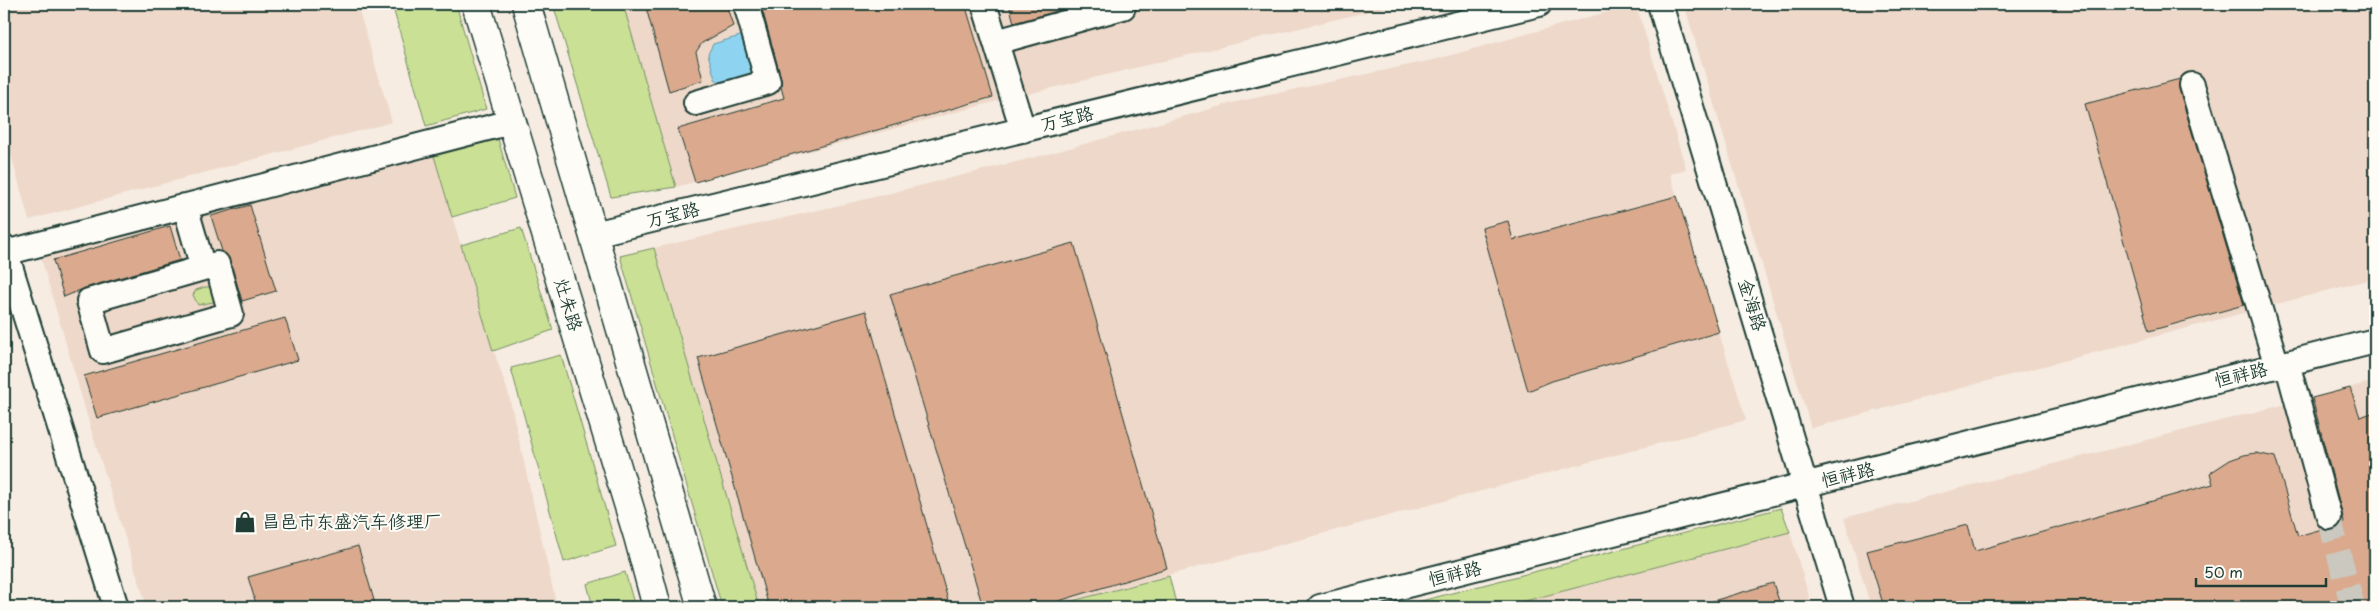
<svg xmlns="http://www.w3.org/2000/svg" width="2379" height="611" viewBox="0 0 2379 611" font-family="'Playpen Sans','LXGW WenKai TC',sans-serif">
<style>
.built{fill:#eed8c9}
.green{fill:#cae095;stroke:#748e64}
.water{fill:#8ed4f0;stroke:#6298a5}
.building{fill:#dbaa8e;stroke:#1f3d34}
.lines{fill:none;stroke-linecap:round;stroke-linejoin:round}
.minor-tunnel{stroke:#cbc9bf;stroke-width:24;stroke-dasharray:24 12;stroke-linecap:butt}
.minor-casing{stroke:#1f3d34;stroke-width:28}
.major-casing{stroke:#1f3d34;stroke-width:31}
.minor{stroke:#fdfcf7;stroke-width:24}
.major{stroke:#fdfcf7;stroke-width:28}
.labels{text-anchor:middle;stroke-width:4;stroke-linejoin:round;paint-order:stroke}
.street-label{font-size:18px;fill:#1f3d34;stroke:#fdfcf7}
.poi-label{font-size:18px;fill:#1f3d34;stroke:#fdfcf7;text-anchor:start}
</style>
<rect width="100%" height="100%" fill="#f6ece2"/>
<filter id="ink" filterUnits="userSpaceOnUse"><feTurbulence type="fractalNoise" baseFrequency=".02" numOctaves="2"/><feDisplacementMap in="SourceGraphic" scale="10" xChannelSelector="R" yChannelSelector="G"/><feConvolveMatrix kernelMatrix="1 2 1 2 8 2 1 2 1" color-interpolation-filters="sRGB"/></filter>
<g filter="url(#ink)">
<path class="built" d="M4,4h353l35,118 -363,98 -25,-91z
M623,4h776l-405,98 -318,85z
M1636,4l50,165 -16,5 76,246 -697,187h-290l-105,-359 208,-48 186,-46 188,-52 197,-42z
M1684,4h691v274l-564,150z
M434,156l51,170 23,66 49,215h-410l-54,-171 -52,-178 219,-62z
M2375,381v226h-504l-27,-89z
M1790,532l22,75h-310z"/>
<path class="green" d="M392,4h64l30,105 -60,17z
M553,4h70l53,183 -65,10z
M498,139l17,59 -63,19 -18,-61z
M521,228l32,102 -60,21 -32,-106z
M654,248l105,359h-37l-102,-351z
M205,287h8l4,11 -4,4 -15,3 -5,-10 3,-5z
M561,355l55,191 -52,16 -53,-194z
M1781,508l9,24 -288,75h-104z
M625,572l10,35h-42l-6,-23z
M1169,576l8,31h-128z"/>
<path class="water" d="M747,34l12,42 -35,9 -9,-6 -7,-25 5,-10z"/>
<path class="building" d="M645,4h81l7,22 -31,17 -6,9 7,28 -34,11z
M777,4h188l28,93 -298,85 -17,-53 106,-31 -3,-11v-9l-19,-69z
M1009,4h74l-69,19z
M2180,79l-1,10 65,216 -95,26 -64,-227z
M1677,196l42,136 -167,49 -24,10 -46,-163 26,-7 5,19z
M250,205l26,86 -34,10 -12,-41 -8,-9 -11,-35z
M170,226l10,34 -95,28 -21,9 -11,-37z
M1074,243l93,325 -128,39h-56l-93,-313z
M866,311l84,296h-181l-71,-249z
M285,318l13,42 -201,58 -13,-42z
M2350,388l10,29 15,-5v195h-491l-17,-56 101,-26 7,26 238,-67 -3,-11 20,-13 14,-5 12,-2 19,4 23,79 24,-7 11,1 11,-7 -2,-10 -30,-115z
M358,546l18,61h-119l-9,-30z
M1773,583l8,24h-78v-3z"/>
<g class="lines">
<path class="minor-tunnel" d="M2329,517l24,90"/>
<g class="minor-casing">
<path id="minor" d="M984,4l39,126
M1660,4l182,603
M996,42l127,-35
M2192,85l85,281
M696,103l72,-21 -22,-78
M185,206l18,62
M594,234l945,-230
M4,247l112,360
M5,253l506,-131
M217,264l14,50 -128,37 -14,-50z
M2287,363l42,154
M1320,607l1055,-266"/>
</g>
<g class="major-casing">
<path id="major" d="M476,4l162,532 19,71
M526,4l176,603"/>
</g>
<use href="#minor" class="minor"/>
<use href="#major" class="major"/>
</g>
</g>
<defs>
<g id="shop-bare" transform="scale(1.725)"><path d="M-5-2.5h2.3a2.7 3.5 0 0 1 5.4 0H5L5.5 6h-11ZM-1.5-2.5h3a1.5 2.3 0 0 0-3 0Z" fill="#1f3d34" stroke="#fdfcf7" stroke-width="2.5" paint-order="stroke"/></g>
</defs>
<g fill-rule="evenodd">
<use href="#shop-bare" x="245" y="522"/>
</g>
<g class="labels">
<g class="street-label">
<text transform="translate(1067 119) rotate(-14)" y="6">万宝路</text>
<text transform="translate(673 215) rotate(-14)" y="6">万宝路</text>
<text transform="translate(568 305) rotate(73)" y="6">灶朱路</text>
<text transform="translate(1752 305) rotate(73)" y="6">金海路</text>
<text transform="translate(2241 375) rotate(-14)" y="6">恒祥路</text>
<text transform="translate(1848 475) rotate(-14)" y="6">恒祥路</text>
<text transform="translate(1455 574) rotate(-14)" y="6">恒祥路</text>
</g>
<g class="poi-label">
<text x="262" y="528">昌邑市东盛汽车修理厂</text>
</g>
</g>
<rect width="2379" height="611" fill="none" stroke="#fdfcf7" stroke-width="20"/>
<rect x="10" y="10" width="2359" height="591" fill="none" stroke="#1f3d34" stroke-width="2" filter="url(#ink)"/>
<path d="M2196 578v8h130v-8" fill="none" stroke="#1f3d34" stroke-width="2.5"/>
<text x="2204" y="578" font-size="15" fill="#1f3d34" stroke="#fdfcf7" stroke-width="4" paint-order="stroke">50 m</text>
</svg>
